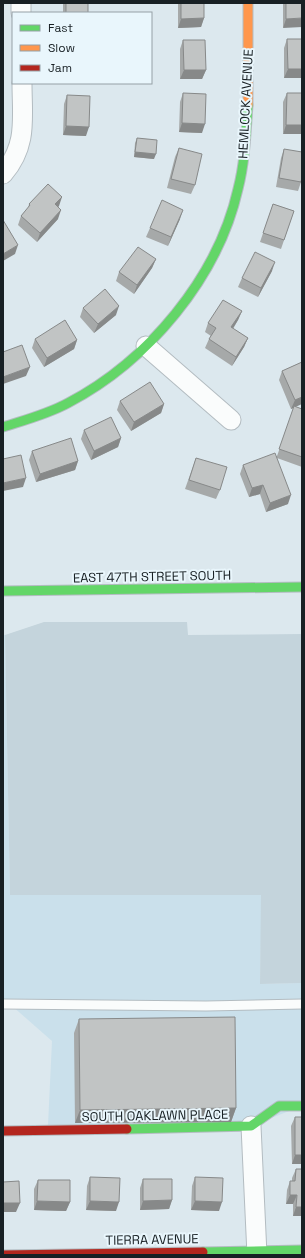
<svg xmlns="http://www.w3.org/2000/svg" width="305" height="1258" viewBox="0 0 305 1258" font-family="'Space Grotesk',sans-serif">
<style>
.built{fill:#cae0eb}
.green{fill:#c4d4dc}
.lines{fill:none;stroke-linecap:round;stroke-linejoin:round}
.lane-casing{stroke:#b3bcc1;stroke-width:11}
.street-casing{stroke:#b3bcc1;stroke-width:21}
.fast-casing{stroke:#b3bcc1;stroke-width:11}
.slow-casing{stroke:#b3bcc1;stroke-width:11}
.jam-casing{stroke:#b3bcc1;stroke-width:11}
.lane{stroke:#fafcfc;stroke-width:9}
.street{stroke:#fafcfc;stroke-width:19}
.fast{stroke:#63d668;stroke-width:9}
.slow{stroke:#ff974d;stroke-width:9}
.jam{stroke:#b3261e;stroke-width:9}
.wall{fill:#a6a9a9}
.shaded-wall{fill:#878989}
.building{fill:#c1c4c4;stroke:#878989}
.labels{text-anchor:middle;stroke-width:4;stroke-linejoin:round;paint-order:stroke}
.street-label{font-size:13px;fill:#182024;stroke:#e9f6fc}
</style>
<rect width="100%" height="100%" fill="#dce8ee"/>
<path class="built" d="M3,635h2l5,260h252l-2,89 42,-1v123l-51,20 -203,-1 4,-84 -49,-43z"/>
<path class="green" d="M44,622h143l1,13 114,-1v349l-42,1 1,-89h-251l-5,-260z"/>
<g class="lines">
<g class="lane-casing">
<path id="lane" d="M3,1004l203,2 96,-2"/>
</g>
<g class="street-casing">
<path id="street" d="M21,3v10
M3,174c25,-29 19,-56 19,-91
M146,346l85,74
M251,1126l6,129"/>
</g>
<g class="fast-casing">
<path id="fast" d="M3,427c22,-7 45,-13 65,-24 80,-42 150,-125 170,-214 7,-27 8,-56 10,-84
M3,591l299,-4
M127,1129l124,-3 28,-20h23
M203,1252l99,-2"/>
</g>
<g class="slow-casing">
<path id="slow" d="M248,105v-102"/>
</g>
<g class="jam-casing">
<path id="jam" d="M3,1131l124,-2
M3,1255l200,-3"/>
</g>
<use href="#lane" class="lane"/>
<use href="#street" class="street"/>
<use href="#fast" class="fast"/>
<use href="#slow" class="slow"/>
<use href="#jam" class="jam"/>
</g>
<path class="wall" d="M63,3h25v10h-25z
M178,3h26v15l-3,9 -23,1z
M283,3h19l-19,25z
M287,39h15v39h-18v-30z
M183,40l23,30 -4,9h-22v-30z
M183,93l19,40 -23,-1 1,-30z
M287,93h15l-19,41v-32z
M67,95l19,41 -23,-1 1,-31z
M137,138l17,21 -20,-2 1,-14z
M179,148l16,37 -4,9 -24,-6 8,-31z
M284,149l17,33 -3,9 -22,-4 5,-29z
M29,204l30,2 -1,1v12l-21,23 -19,-17 3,-9 7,-8z
M273,204l21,7 -13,38 -21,-7z
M180,219l-12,27 -22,-9 4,-9z
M156,259l-4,9 -18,26 -18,-13 3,-9z
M272,271l-14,26 -20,-10 4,-9z
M83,308l33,7 -22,18 -14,-16z
M242,311l-4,9 -5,9 15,9 -4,9 -12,19 -27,-18 4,-9 2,-3 -6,-4 3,-9z
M35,339l42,1 -3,9 -30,18 -12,-19z
M302,362l-6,45 6,2v58l-25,-9 11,46 -22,8 -6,-18 -11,3 -9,-23 3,-9 34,-9 17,-48 -3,1 -12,-29 3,-9z
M120,401l44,3 -3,9 -30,18 -14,-21z
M84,430l37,8 -3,9 -27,13 -10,-21z
M32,451l46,10 -3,9 -39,12 -7,-22z
M196,458l24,32 -4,9 -31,-10z
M79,1019l157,89 -5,14 -156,1 -1,-90z
M295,1117h7v47h-10l-1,-38z
M296,1169h6v47h-9v-12h-7l1,-14 3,-9h2v-3z
M90,1177l26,34 -30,-1 1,-24z
M195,1177l24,34 -28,-1 1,-24z
M143,1179l29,21 -3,9 -29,1v-22z
M38,1180l32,22 -4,9 -32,-1v-21z"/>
<path class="shaded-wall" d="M204,18l-3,9 -23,1 3,-9z
M302,18v9l-19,1 3,-9z
M288,69h14v9h-18z
M184,70h22l-4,9h-22z
M182,123l23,1 -3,9 -23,-1z
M286,125h16v9h-19z
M66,126l23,1 -3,9 -23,-1z
M135,152l21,2 -2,5 -20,-2z
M62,197l-3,9 -7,7 3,-9z
M61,210l-3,9 -21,23 3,-9z
M183,210l-3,9 -12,27 3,-9z
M18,245l-3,9 -12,7v-7z
M156,259l-4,9 -18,26 3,-9z
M275,262l-3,9 -14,26 3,-9z
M119,306l-3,9 -22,18 4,-9z
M242,311l-4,9 -10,16 3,-9z
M248,338l-4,9 -12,19 4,-9z
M77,340l-3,9 -30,18 3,-9z
M30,367l-4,9 -23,8v-7z
M302,397v7l-11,5 4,-9z
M164,404l-3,9 -30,18 3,-9z
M121,438l-3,9 -27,13 3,-9z
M78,461l-3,9 -39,12 4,-8z
M26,478l-3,9 -20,4v-8z
M263,485l-3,9 -11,3 3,-9z
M291,495l-3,9 -22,8 4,-9z
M236,1108l-5,14 -156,1 5,-13z
M295,1155h7v9h-10z
M290,1195h7l-4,9h-7z
M172,1200l-3,9 -29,1 3,-9z
M37,1201l33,1 -4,9 -32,-1z
M90,1201l29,1 -3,9 -30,-1z
M195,1201l27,1 -3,9 -28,-1z
M3,1203h17l-4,9h-13z
M296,1207h6v9h-9z"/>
<path class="building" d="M66,3h22v10h-22z
M181,3h23v15l-23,1z
M286,3h16v15l-16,1z
M287,39h15v30h-14z
M183,40h22l1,30h-22z
M183,93l23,1 -1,30 -23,-1z
M287,93h15v32h-16z
M67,95l23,1 -1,31 -23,-1z
M137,138l20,2 -1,14 -21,-2z
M179,148l23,6 -7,31 -24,-6z
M284,149l18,3v25l-1,5 -22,-4z
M48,184l14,13 -7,7 6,6 -21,23 -19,-17 9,-11 -1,-1z
M162,200l21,10 -12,27 -21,-9z
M273,204l21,7 -10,29 -21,-7z
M3,220l15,25 -15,9z
M138,247l18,12 -19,26 -18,-13z
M255,252l20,10 -14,26 -19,-10z
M105,289l14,17 -21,18 -15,-16z
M223,300l19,11 -11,16 17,11 -12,19 -27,-18 7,-11 -8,-5z
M65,320l12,20 -30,18 -12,-19z
M22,345l8,22 -27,10v-25z
M302,362v35l-7,3 -13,-29z
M150,382l14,22 -30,18 -14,-21z
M294,406l8,3v48l-23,-8z
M111,417l10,21 -27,13 -10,-21z
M71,438l7,23 -38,13 -8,-23z
M275,453l16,42 -21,8 -7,-18 -11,3 -9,-23z
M21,455l5,23 -23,5v-24z
M196,458l31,9 -7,23 -31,-10z
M235,1017l1,91 -156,2 -1,-91z
M295,1117h7v38h-7z
M296,1169h6v38h-6l1,-12h-7v-14h5z
M90,1177l30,1 -1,24 -29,-1z
M195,1177l28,1 -1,24 -27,-1z
M143,1179h29v21l-29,1z
M38,1180h32v22l-33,-1z
M19,1181l1,22h-17v-21z"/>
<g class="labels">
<g class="street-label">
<text transform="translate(245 104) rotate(-87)" y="5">HEMLOCK AVENUE</text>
<text transform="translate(152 576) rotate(-1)" y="5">EAST 47TH STREET SOUTH</text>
<text transform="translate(155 1115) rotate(-1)" y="5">SOUTH OAKLAWN PLACE</text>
<text transform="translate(152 1239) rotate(-1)" y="5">TIERRA AVENUE</text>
</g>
</g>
<rect width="305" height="1258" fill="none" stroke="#182024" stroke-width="8"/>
<rect x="12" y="12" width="140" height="72" fill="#e9f6fc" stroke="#95a0a6"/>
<rect x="20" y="25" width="20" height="6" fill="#63d668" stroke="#95a0a6"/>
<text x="48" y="32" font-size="12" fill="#182024">Fast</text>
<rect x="20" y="45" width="20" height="6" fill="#ff974d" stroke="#95a0a6"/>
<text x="48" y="52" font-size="12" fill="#182024">Slow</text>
<rect x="20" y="65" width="20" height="6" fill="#b3261e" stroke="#95a0a6"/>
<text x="48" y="72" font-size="12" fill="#182024">Jam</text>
</svg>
